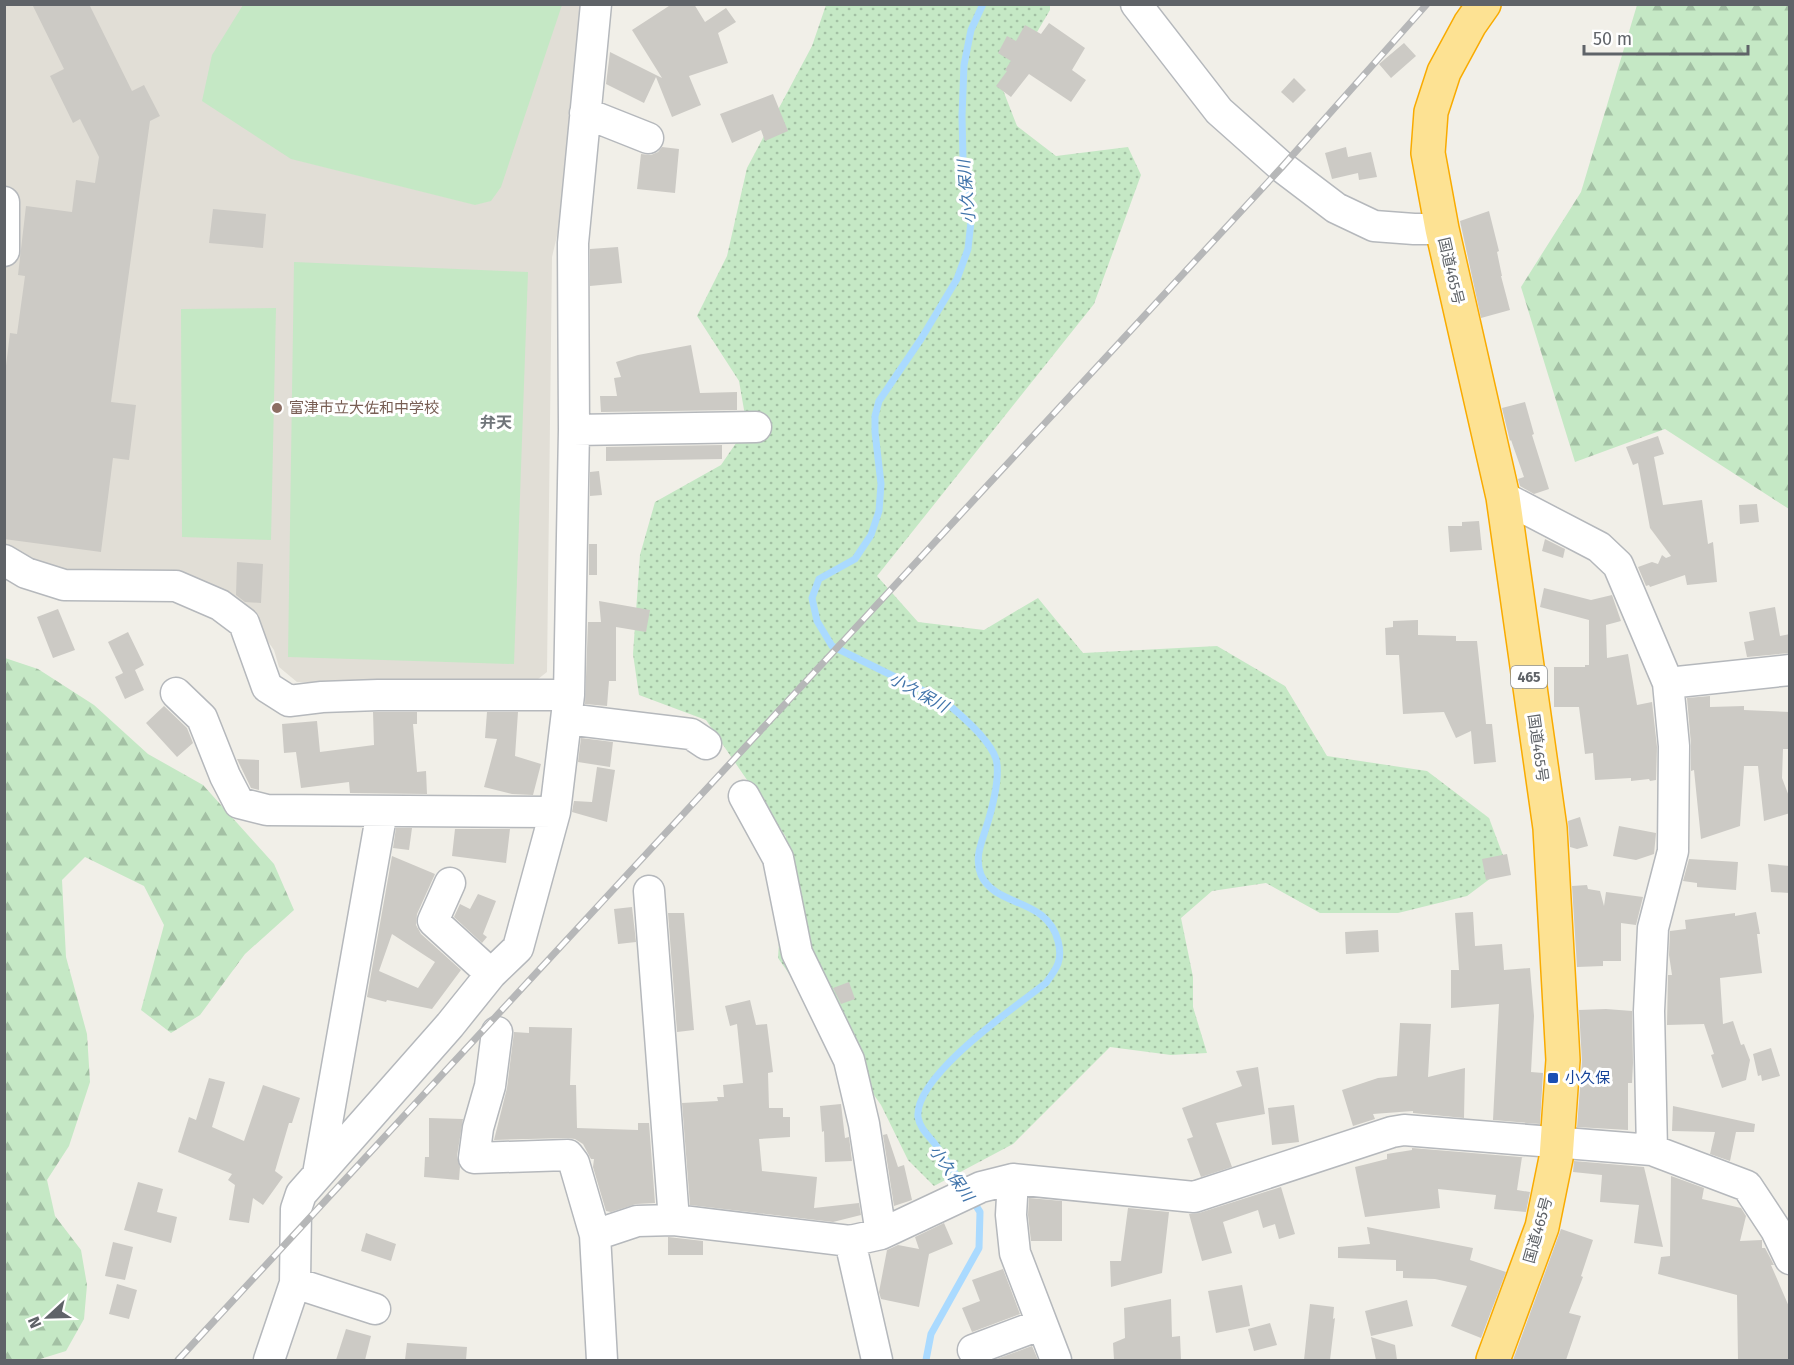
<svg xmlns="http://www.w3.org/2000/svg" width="1794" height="1365" viewBox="0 0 1794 1365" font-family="'Fira Sans','Noto Sans JP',sans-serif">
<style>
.education{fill:#e1ded6}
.grass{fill:url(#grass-dots)}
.forest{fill:url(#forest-firs)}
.pitch{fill:#c5e8c5}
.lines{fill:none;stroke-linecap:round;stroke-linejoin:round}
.stream{stroke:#aadaff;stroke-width:7}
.building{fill:#cccac5;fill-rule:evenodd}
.minor-casing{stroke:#b5b8bc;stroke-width:33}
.highway-casing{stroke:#f9ab00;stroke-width:36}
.minor{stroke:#fff;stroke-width:30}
.highway{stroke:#fde293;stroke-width:33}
.rail-casing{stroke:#b6b7b8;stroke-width:7}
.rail{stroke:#fff;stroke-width:4.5;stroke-dasharray:14;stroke-linecap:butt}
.education-dot{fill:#8d6e63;stroke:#fff;stroke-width:2}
.transit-dot{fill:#1a4fb4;stroke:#fff;stroke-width:2}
.labels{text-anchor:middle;stroke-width:6;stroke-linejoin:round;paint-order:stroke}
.shield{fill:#fff;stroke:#8f9295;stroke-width:1.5}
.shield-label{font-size:14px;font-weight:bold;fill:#5f6368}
.street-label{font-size:15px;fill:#5f6368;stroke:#fff}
.education-label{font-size:15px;fill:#785e54;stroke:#fff;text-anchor:start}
.transit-label{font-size:15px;fill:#164399;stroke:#fff;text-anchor:start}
.water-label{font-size:16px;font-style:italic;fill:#4174aa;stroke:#fff}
.neighbourhood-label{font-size:16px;font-weight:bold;fill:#70757a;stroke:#fff}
</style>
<defs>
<pattern id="grass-dots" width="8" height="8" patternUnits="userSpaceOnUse" patternTransform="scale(1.5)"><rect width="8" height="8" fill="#c5e8c5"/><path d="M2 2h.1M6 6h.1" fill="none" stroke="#a3c0a4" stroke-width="1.8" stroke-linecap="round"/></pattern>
<pattern id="forest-firs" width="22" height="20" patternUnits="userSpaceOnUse" patternTransform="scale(1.5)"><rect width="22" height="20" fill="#c5e8c5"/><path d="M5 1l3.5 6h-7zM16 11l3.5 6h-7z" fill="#a3c0a4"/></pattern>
</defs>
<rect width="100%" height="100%" fill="#f1efe8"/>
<path class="education" d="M5,5h578l-22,214 -9,38 -5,415 -9,7 -39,1 -121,5 -81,-3 -18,-15 -5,-17 -17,-24 -139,-45 -113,-22z"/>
<path class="grass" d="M826,5h224v5l-47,80 14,36 39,30 72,-9 13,28 -47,129 -217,272 41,46 66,8 54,-32 45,55 134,-7 68,40 42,70 100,15 62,47 18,48 -40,30 -69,17h-78l-54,-30 -54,8 -31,27 12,59v30l14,46 -36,2 -61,-8 -97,97 -79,42 -26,-26 -27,-55 -103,-147 8,-121 -80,-117 -67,-25 -6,-41 7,-99 15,-53 66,-37 26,-38 -8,-46 -42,-65 30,-60 20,-88 65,-122z"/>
<path class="forest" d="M1637,5h152v504l-124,-80 -90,33 -54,-175 60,-95z
M5,658l33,11 56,36 54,49 55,31 71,79 20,46 -49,44 -45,61 -29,18 -30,-23 23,-85 -20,-39 -59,-29 -23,23 4,77 21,77 3,48 -21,64 -22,34 8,36 26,34 6,35 -3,34 -18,32 -29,9h-32z"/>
<path class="pitch" d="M243,5v-1l319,1 -61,182 -10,14 -16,4 -184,-46 -89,-58 10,-46z
M294,262l234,10 -14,392 -226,-7z
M276,308l-5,232 -89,-3 -1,-228z"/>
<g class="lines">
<path class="stream" d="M964,1186c-10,-14 -19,-28 -29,-42 -6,-8 -15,-15 -17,-27 -4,-41 97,-110 128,-134 11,-15 17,-23 12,-42 -11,-44 -62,-33 -77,-66 -6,-15 -1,-29 4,-44 6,-18 16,-54 11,-72 -6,-19 -36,-45 -52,-58l-112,-55 -15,-25 -5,-23 7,-19 36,-20 16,-24 8,-24 2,-27 -6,-52v-16l4,-15 42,-62 36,-60 11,-30 3,-28 -8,-63 -1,-42 2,-51 7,-35 12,-26
M926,1360l5,-26 48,-86 1,-36 -9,-14"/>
</g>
<path class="building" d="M32,4h57l43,87 12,-6 16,31 -10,5 -39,281 25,3 -7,55 -16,-2 -12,94 -97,-13v-157l6,-49 7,1 8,-58 -7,-1 8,-69 46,6 4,-32 19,3 4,-26 -19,-38 -7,4 -23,-47 14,-7z
M672,4h22l11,18 21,-14 10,14 -18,11 10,30 -39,13 12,29 -29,12 -16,-40 -12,26 -38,-19 4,-32 52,26 -30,-48z
M1049,23l36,25 -13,22 14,10 -15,22 -42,-28 -18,23 -15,-11 11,-15 -2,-1 6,-9 -13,-8 9,-17 9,5 9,-16 16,9z
M1404,43l12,13 -25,22 -12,-14z
M1294,78l12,12 -13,13 -12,-11z
M773,94l15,37 -23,10 -4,-11 -29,13 -12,-29z
M662,147l17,2 -4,44 -38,-4 4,-35 10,1 7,-3z
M1346,147l2,10 23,-5 6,25 -18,3 -1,-7 -26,6 -7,-26z
M213,209l53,5 -3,34 -54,-5z
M1489,211l10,40 -2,1 5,24h-1l9,34 -29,8 -21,-97z
M618,247l4,36 -32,3v-37z
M691,345l9,48 37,-1v18l-136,2 -1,-16h17l-3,-18 7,-1 -5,-15 22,-7z
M1525,402l9,32 -2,1 17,54 -15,5 -14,-8 -2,-7 6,-2 -13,-37 -1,1 -8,-33z
M1658,436l6,18 -10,3 9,48 39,-5 6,44 5,-2 4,40 -30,3 -2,-10 -35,12 -1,-2 -3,1 -8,-19 14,-5 6,2 4,-9 4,3 5,-2 -21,-28 -12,-65 -5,2 -7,-18z
M722,445v14l-116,2v-14z
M599,471l3,24 -12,1v-24z
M1757,504l2,18 -19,2 -1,-19z
M1479,521l3,29 -32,2 -2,-26h14v-4z
M1545,539l20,10 -2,9 -21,-7z
M589,544h8v31h-8z
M237,562l26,2 -2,39 -16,-1 -9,-7z
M1544,588l47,12 21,-5 9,26 -15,4 1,33 21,-4 9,51 15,-3 5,45 -1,33 -6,1 -1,-2 -18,2v-3l-36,2 -2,-27 -8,1 -6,-47h-25v-40h31v-2h4v-45l-49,-13z
M599,601l51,9 -4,22 -30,-5v54h-7l-2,25 -22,-2 3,-82h13z
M1775,607l5,29 10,-2v19l-43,4 -3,-15 10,-2 -5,-28z
M58,609l17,41 -22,8 -16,-41z
M1418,620v15l38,1v5h21l9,83h6l4,38 -22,2 -3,-33 -15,7 -12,-26 -41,2 -4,-59h-13l-1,-27 8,-1v-6z
M128,632l16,33 -9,5 9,20 -19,9 -10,-22 8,-4 -15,-31z
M1710,696v11l34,-1v4l46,2v37h-7l-1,29 8,21v14l-26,8 -6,-55h-14l-4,60 -39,13 -7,-69 -3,1v-27l-4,-46z
M164,706l23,22 6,15 -16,14 -31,-34z
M373,712h44v12h-4l4,48 9,-1 1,23 -77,-1 -1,-11 -48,6 -5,-36 -12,1 -2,-29 35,-3 3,31 54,-7z
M487,712h31l-3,44 26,8 -8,31 -21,-1 -28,-7 13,-48 -12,-1z
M581,738l32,4 -3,25 -32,-5z
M237,759l22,1v30l-8,-2z
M597,767l18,3 -8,52 -35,-10 2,-11 18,1z
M1580,817l8,29 -11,3 -7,-2 -2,-26z
M1619,826l37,7 -2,21 -18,6 -23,-4z
M396,828h16l-3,22 -16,-2z
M455,829h55l-4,34 -54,-7z
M1507,854l4,21 -25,5 -4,-21z
M392,856l43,18 -18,40 -1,11 5,9 40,36 -29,39 -45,-9 -1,2 -19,-5zM392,934l43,28 -17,26 -39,-17z
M1689,859l49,3 -2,28 -39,-3v-4l-14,-2z
M1768,864l22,2v27l-19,-1z
M1587,885l1,4 12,2 4,15 2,-14 37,5 -7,28 -15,-2v38h-18v5l-26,1 -5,-81z
M478,894l18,7 -13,33 4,3 -5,6 -28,-26 6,-13 10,5z
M632,907l4,35 -18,2 -4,-35z
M1473,912l2,34 27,-2 2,26 26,-2 4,48 -3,56 12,1 -3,51 -47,-4 6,-116 -48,4v-38h8l-4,-57z
M1756,912l4,22h-3l5,39 -42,5 3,46 10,-3 8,24 3,-1 6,16 -4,20 -24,8 -11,-33 3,-1 -10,-30 -37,1 1,-50h4l-3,-20 1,-24 16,-2 -1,-9 50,-7v3z
M668,913h16l10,117 -17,2z
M1378,930l1,22 -33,2 -1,-22z
M849,982l6,17 -14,5 -8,-16z
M750,1000l6,25 11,-1 6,48 -5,1 1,35h14v9h7v20l-31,2 3,32 55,6 -3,31 45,-5 2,12 -28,7 -143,-17 -8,-102 36,-2 -1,-4h7l-1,-12 20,-2 -6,-59 -7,2 -5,-20z
M1606,1009l26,2 1,52 -1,20h-4v47l-51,-3 5,-66 -3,-51z
M1400,1023l31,1 -3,53 37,-9 -1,50 -51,-5v-2l-40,3 2,5 -22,7 -11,-36 36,-12 19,-2z
M529,1027l43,1 -2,57h6l1,43 61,2v-7h11l6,80 -19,1 -25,8 -5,-1 -13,-44 1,-8h-3l-8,-15 -8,-5 -8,-1 -73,2 13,-52 7,-56 15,1z
M1771,1048l9,28 -18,5 -1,-6 -3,1 -5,-22z
M1258,1067l7,47 -49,9 16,44 -31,10 -14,-38 6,-2 -11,-29 60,-22 -6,-15z
M209,1078l16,4 -13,45 32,14 19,-56 37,13 -8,25h-3l-14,48 8,6 -20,28 -10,-7 -4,25 -20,-3 6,-35 -7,-5 4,-6 -54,-22 11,-35 7,3z
M841,1104l4,34 4,-1 3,24 -27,1 -1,-31 -2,1 -2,-26z
M1294,1105l5,37 -27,3 -4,-37z
M1673,1106l82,18 -1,8h-18l-6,29 -20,-7 5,-22 -43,-1z
M429,1118l34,1 -6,37 3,11 -1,13 -35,-3 1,-20h4z
M887,1134l11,33 6,-2 8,35 -18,6 -11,-71z
M1412,1148l120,10 -10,-1 -5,33 13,2 -4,20 -32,-3 2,-14 -58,-6 2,19 -75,9 -10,-50 32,-8v-5l25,-4z
M1574,1161l70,6 19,80 -29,-4 5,-38 -39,-3 2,-27 -29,-3z
M1671,1176l33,12 -2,11 39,9 5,8 -6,25 22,-1v8h3l9,17h-3l19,44v51h-52l-1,-65 -79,-21 3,-17 9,-1z
M138,1182l25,7 -6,23 20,5 -6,26 -47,-13z
M1281,1187l14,47 -16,5 -4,-15 -12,4 -5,-18 -35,12 9,31 -30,8 -13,-47 10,-1z
M1029,1198l33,3v40h-31l-3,-26z
M1128,1208l41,4 -7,61 -51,14 -1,-26h11z
M944,1223l9,21 -24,10 -10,53 -38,-8 -2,-7 8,-42 11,-5 21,4 -4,-12z
M1367,1227l106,21 -3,12 36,12 -25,66 -30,-12 16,-40 -32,-7 -32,-1v-7h-7v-11l-58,-2v-11l32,-3z
M1561,1229l32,11 -12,36 2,1 -14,36 12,3 -15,44h-53z
M366,1233l30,11 -5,17 -30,-10z
M668,1237l35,4v14h-35z
M113,1242l20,5 -8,33 -20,-4z
M1003,1269l17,45 -48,18 -10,-24 18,-7 -8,-21z
M117,1284l20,6 -8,29 -20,-5z
M1242,1285l8,41 -34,7 -8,-42z
M1171,1299l1,38 8,-1 1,24h-67l-1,-17 12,-5 -1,-30z
M1407,1300l6,26 -42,10 -6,-25z
M1310,1304l24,3 -1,12 2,-1 -5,42h-26z
M1270,1323l7,22 -23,6 -6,-22z
M346,1329l25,7 -6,24h-29z
M1371,1337l24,8 2,15h-21z
M407,1343l60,4 -1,13h-61z
M1032,1346l6,14h-44z"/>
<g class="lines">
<g class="minor-casing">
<path id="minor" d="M1136,4l83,107 63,56 54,41 38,18 40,3h28
M585,113l63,25
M4,202v49
M574,430l182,-3
M1503,497l96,50 19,18 50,118 6,63 -1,105 -20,77 -4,83 3,139
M4,560l22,13 38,12 112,1 44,19 24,18 23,64 22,14 33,-4 56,-2h191
M1668,683l122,-13
M176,693l26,25 23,58 14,27 28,7 288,2
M567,719l124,15 15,10
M744,796l34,62 19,95 52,107 15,64 17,110
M450,883l-17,38 58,53
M649,891l25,329
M497,1032l-7,54 -12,42 -4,30 94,-3 6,8 21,72 7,125
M318,1174l64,-363
M1013,1179l-2,36 4,38 41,107
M595,1235l42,-14 37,-1 176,21 27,119
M850,1241l31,-7 100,-47 32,-8 181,18 198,-65 12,-2 248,20 95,36 29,44 14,29
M295,1283l80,26
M973,1350l69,-26
M269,1360l26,-77 1,-74 5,-15 149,-169 41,-51 27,-26 37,-136 14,-117 5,-265 -1,-187 23,-239"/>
</g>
<g class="highway-casing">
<path id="highway" d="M1484,4l-14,20 -26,48 -13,40 -3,41 14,76 61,268 47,331 13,232 -7,98 -14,69 -49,133"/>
</g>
<use href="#minor" class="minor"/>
<use href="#highway" class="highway"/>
<g class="rail-casing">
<path id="rail" d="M178,1360l1104,-1193 145,-163"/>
</g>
<use href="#rail" class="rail"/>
</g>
<circle class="education-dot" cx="277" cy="408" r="6"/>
<rect class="transit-dot" x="1547" y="1072" width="12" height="12" rx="3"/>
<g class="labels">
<rect class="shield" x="1511" y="666" width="36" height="22" rx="4.5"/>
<g class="shield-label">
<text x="1529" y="682">465</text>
</g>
<g class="street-label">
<text transform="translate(1451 271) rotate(77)" y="5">国道465号</text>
<text transform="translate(1538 748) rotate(82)" y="5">国道465号</text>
<text transform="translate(1538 1230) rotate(-74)" y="5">国道465号</text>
</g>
<g class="education-label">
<text x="289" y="413">富津市立大佐和中学校</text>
</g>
<g class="transit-label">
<text x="1565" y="1083">小久保</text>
</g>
<g class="water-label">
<text transform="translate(966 192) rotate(-95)" y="6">小久保川</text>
<text transform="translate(919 692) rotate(29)" y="6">小久保川</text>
<text transform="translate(952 1173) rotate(55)" y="6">小久保川</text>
</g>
<g class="neighbourhood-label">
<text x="496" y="428">弁天</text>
</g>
</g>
<rect width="1794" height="1365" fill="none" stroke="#5f6368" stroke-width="12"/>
<g transform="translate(48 1317) rotate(248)" stroke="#ffffff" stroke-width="4.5" paint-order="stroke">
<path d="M0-4.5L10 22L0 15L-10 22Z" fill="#5f6368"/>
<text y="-9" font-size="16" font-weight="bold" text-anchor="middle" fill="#5f6368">N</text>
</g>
<path d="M1584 45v9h164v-9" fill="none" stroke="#5f6368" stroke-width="3"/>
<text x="1593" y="45" font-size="18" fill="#5f6368" stroke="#ffffff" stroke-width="4.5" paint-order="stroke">50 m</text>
</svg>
